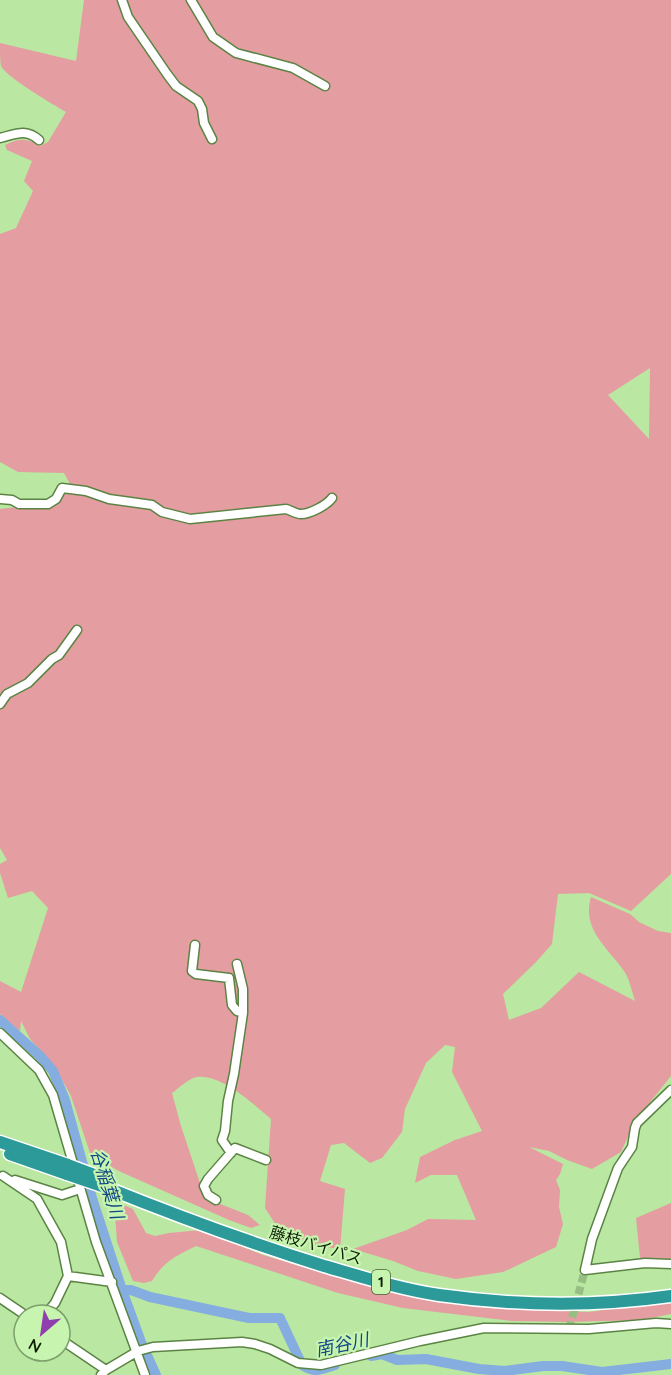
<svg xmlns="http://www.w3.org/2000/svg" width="671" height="1375" viewBox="0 0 671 1375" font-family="Quicksand,'Noto Sans JP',sans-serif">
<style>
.green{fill:#e49da1;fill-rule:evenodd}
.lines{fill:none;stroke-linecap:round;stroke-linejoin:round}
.river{stroke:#85ade0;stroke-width:10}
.minor-tunnel{stroke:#98bf83;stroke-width:8;stroke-dasharray:8 4;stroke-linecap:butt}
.minor-casing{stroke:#5b8444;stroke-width:11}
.highway-casing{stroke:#fff;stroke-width:15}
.minor{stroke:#fff;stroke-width:8}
.highway{stroke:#2d9a9a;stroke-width:12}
.highway-bridge-casing{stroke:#fff;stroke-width:15;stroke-linecap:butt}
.highway-bridge{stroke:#2d9a9a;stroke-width:12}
.labels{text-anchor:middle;stroke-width:4.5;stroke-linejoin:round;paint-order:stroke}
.shield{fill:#c7f5af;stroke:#465f38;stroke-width:1.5}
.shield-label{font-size:15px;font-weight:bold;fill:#0e1f05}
.street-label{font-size:16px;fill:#0e1f05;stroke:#c7f5af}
.water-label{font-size:18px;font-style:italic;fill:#124886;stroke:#c7f5af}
</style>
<rect width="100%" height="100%" fill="#bae7a2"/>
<path class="green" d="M84,0h587v874l-40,37 -42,-18 -31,1 -6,50 -16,18 -33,32 6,26 32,-12 38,-36 56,29c-3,-9 -5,-19 -9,-27 -16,-25 -45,-43 -35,-77l39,17 9,8 19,9 13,2v143l-36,45 -14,31 -29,17 -25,-9 -18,-9 -20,-4 34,17 -3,10 -4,6 4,10 -1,17 4,17 -7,23 -53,25 -47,7 -38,-8 -25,-10 -40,-12 54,-19 21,-11 48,1 -19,-45h-26l-16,8 5,-26 35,-17 27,-9 -30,-59 3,-25 -10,-2 -19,18 -21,46 -3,23 -20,26 -12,5 -26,-20 -13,2 -11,36 25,8 -5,60 -23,-3 -37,-15 -15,-23 6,-89c-18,-15 -49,-45 -74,-42 -8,1 -18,11 -25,16l9,33 24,72 43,17 12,10 -9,3 -22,-8 -108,-48 -30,-16 -20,-60 -17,-31 -24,-26 -9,-18 -1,10 -20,-17v-33l21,11 27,-84 -16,-17 -24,7 -8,-25v-9l7,-4 -7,-12v-339l41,-5 29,-20 -6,-11 -46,-1 -18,-10v-228l16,-6 17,-37 -9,-10 8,-20 -25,-11 -2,-5c15,-7 21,-7 35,1l8,-4 18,-30c-12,-7 -60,-35 -65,-46 -1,-6 -1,-17 -1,-23l76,18zM650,368l-1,71 -41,-44z
M114,1201l19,8 13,24 9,3 14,-3 32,-3 62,25 121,35 58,11 67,8 80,3 82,-11v13l-30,6 -75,2 -54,-1 -109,-13 -65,-15 -142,-47c-20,10 -32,15 -44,35l-8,2 -11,-2 -16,-39z
M671,1203v56l-31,-1 -4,-40z"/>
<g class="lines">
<path class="river" d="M0,1020l40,36 13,15 5,12 7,17 27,98 30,92 19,52 15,33
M122,1290h9l19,7 99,21h31l22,47c14,9 19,4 33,0
M371,1356l11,-2 15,6 29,-1 53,10 26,2 38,-5h19l40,6 69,-8"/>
<path class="minor-tunnel" d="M569,1329l16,-59"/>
<g class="minor-casing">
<path id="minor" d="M122,0l6,17 39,57 9,12 22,15 4,8 2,14 8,16
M191,0l22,37 23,16 57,15 32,18
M0,138c16,-4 26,-10 39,2
M0,499l12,1 7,4h29l8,-5 6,-11 24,3 23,8 43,6 10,7 28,7 96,-10c4,1 10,5 15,5 9,0 26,-9 31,-16
M0,704l7,-10 21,-11 24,-24 7,-4 18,-25
M195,945l-3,26 4,3 33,4 3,27 5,6 6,2
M0,1033l39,37 14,25 43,147 49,133
M671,1090l-34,33 -2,5 -3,19 -14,21 -26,71 -7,31 60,-7 26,1
M231,1153l-9,-13 3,-9 3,-30 6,-27 9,-61v-24l-6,-25
M3,1176l34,23 24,43 7,34 -13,27 -10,12
M15,1180l47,15 18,-6
M216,1200l-8,-5 -4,-9 4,-7 27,-31 31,12
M68,1276l44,6
M0,1298l25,17
M60,1339l46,31
M101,1375l5,-5 32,-19 15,-4 89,-5 13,2 15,5 28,14 23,2 99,-24 64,-13 105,1 67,-6 15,1"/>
</g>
<g class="highway-casing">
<path id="highway" d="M0,1142l68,23
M10,1154l57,20
M105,1187c72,29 145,56 219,79 38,11 76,23 115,29 78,11 155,12 232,1"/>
</g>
<use href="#minor" class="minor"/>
<use href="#highway" class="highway"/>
<g class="highway-bridge-casing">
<path id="highway-bridge" d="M68,1165l32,12
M67,1174l38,13"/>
</g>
<use href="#highway-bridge" class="highway-bridge"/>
</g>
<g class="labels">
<rect class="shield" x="372" y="1270" width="18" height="24" rx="4.5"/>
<g class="shield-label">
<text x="381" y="1287">1</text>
</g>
<g class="street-label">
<text transform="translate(316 1245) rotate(17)" y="6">藤枝バイパス</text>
</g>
<g class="water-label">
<text transform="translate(107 1184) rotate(73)" y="6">谷稲葉川</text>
<text transform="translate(342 1345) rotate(-12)" y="6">南谷川</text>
</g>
</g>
<g transform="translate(42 1333) rotate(209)"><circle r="28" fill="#c7f5af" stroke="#7d9f6b" stroke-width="1.5"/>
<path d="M0-4.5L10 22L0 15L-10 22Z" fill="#8f3fae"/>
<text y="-9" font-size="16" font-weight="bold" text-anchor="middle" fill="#0e1f05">N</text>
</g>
</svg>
